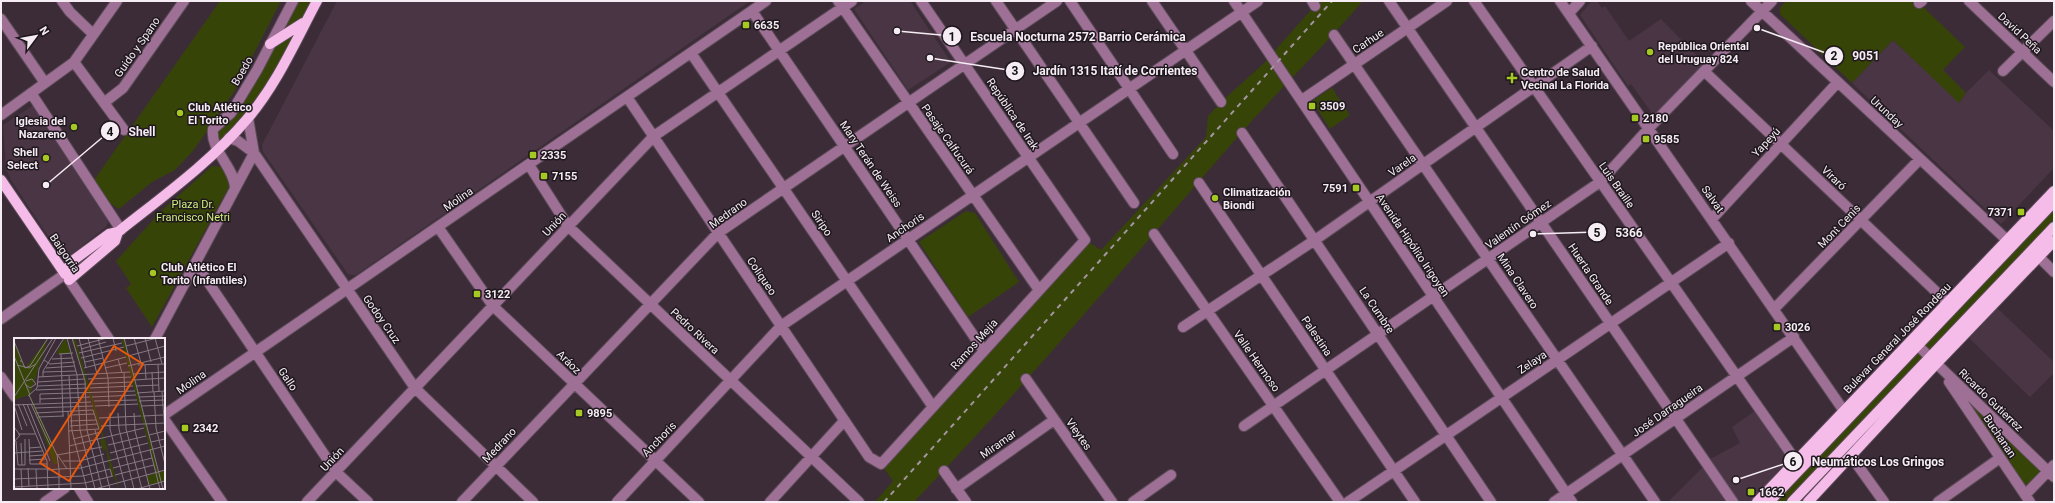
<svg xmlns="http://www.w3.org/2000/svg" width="2055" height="503" viewBox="0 0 2055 503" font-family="Roboto,sans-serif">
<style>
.built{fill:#4a3545}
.green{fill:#364408}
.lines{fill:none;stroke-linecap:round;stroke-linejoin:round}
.minor-casing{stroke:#5a4b56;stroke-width:12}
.major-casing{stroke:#5a4b56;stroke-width:12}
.minor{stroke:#9e7095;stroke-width:10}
.major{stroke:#f5bbe9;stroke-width:10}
.rail{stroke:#a396a0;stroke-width:2;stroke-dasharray:5 5;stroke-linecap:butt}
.poi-dot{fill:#a5c823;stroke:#1e171d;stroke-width:1.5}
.labels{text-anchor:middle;stroke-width:3;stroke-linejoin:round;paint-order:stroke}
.poi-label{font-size:11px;font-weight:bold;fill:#f6ecf4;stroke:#1e171d;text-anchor:start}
.street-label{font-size:11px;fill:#f6ecf4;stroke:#1e171d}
.park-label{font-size:11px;fill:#ceed7c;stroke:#1e171d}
.inset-road{fill:none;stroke:#867983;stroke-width:1}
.view{fill:#e8590c;fill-opacity:0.15;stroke:#e8590c;stroke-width:2}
.inset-edge{fill:none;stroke:#f6ecf4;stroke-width:2}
.leader{fill:none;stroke:#f6ecf4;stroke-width:1.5}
.callout-dot{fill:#f6ecf4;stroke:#1e171d;stroke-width:1.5}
.mark-label{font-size:12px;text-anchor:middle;font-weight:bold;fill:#111}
.callout-label{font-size:12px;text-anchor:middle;font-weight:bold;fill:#f6ecf4;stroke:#1e171d;stroke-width:3;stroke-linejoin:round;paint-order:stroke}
</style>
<rect width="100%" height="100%" fill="#3c2c38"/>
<path class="built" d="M337,1h413l-394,274h-4l-4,-1 -85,-122 -1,-7z
M866,1h44l41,61 -43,28 -54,-81z
M1592,1h5l5,7 3,-2 24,35 32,-22 44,45 -51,52 -23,-32 -3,2 -48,-71z
M1893,40l66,62 7,-9 23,-23 65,61v37l-53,56 -149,-141z
M34,105l73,110 1,7 -2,5 -37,29 -4,1 -5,-3 -49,-74 -5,-12 -3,-43z
M1996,307l58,55v11l-24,24 -62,-60z
M1759,408l60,83 -11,11h-140l44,-44 28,-15 -8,-16z"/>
<path class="green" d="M220,1h61l-47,91 -41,59 -18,19 -23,12 -33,27 -9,-6 -16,-23z
M293,1h24l-48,87 -52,61 -4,-20 8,-8z
M1319,1h44c-39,45 -82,87 -122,132 -108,124 -213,250 -327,369h-39l18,-21 -12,-17 204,-224 16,10 105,-113 2,-21 13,-14 41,-37z
M1786,1h131l48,46 -22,23 23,23 -7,10 -66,-63 -41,43 -72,-69v-6z
M1332,88l18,27 -20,14 -18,-28z
M212,166l9,1 7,8 1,12 -77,140 -26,-39 5,-4 -15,-23 45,-50z
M2054,191v50l-246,261h-51z
M966,211l9,2 44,69 -51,35 -49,-75z
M1966,399l79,72 -19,21z"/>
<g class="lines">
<g class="minor-casing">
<path id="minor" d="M62,1l8,11 23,22
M838,1l201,289
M996,1l138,202
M1070,1l103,153
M1152,1l69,101
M1234,1l338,501
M1312,1l3,5
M1389,1l344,501
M1474,1l322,460
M1560,1l284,410
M1751,1l256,239
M1969,1l85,81
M1919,3l3,-2
M752,11l232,340
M1569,13l11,-12
M1,19l44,64
M1334,35l321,467
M691,53l242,354
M74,62l50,68
M1704,71l244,232
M2003,71l51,-50
M31,93l90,137
M627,97l242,360 12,7 204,-224 -164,-239
M1302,100l145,-99
M105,102l18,-14 61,-87
M1,115l73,-53 43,-61
M1242,133l249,369
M229,138l9,3 16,12 161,235 118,114
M529,165l39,61 291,276
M1199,183l216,319
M235,187c-1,-20 -25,-37 -22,-58l18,-16 26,-43 36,-69
M1712,219l126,-137
M438,227l55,79 206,196
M1154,234l186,268
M2039,257l15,15
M196,264l140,208 32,30
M1774,309l146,-150
M1,319l64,-45 44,65
M1183,327l132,-87 277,-194
M155,339l99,-186 -6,-35
M1912,340l142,137
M1,377l14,20
M1026,379l86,123
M1949,382l81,120
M164,415l602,-414
M164,419l58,83
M1244,426l356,-244 49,-54 123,-127
M1851,456l33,46
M944,471l22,31
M79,488l9,14
M956,489l98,-69
M2025,495l29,-30
M45,502l20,-14
M307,502l347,-366 198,-135
M462,502l256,-269 339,-232
M617,502l164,-176 477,-325
M770,502l74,-81
M1133,502l38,-27
M1348,502l381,-259
M1554,502l240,-165
M1938,502l62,-44"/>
</g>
<g class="major-casing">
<path id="major" d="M270,44l33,-21
M1,180l64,94 6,-12 38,-28 9,-2c44,-35 93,-70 130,-114 29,-34 48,-78 69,-117
M69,280l46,-39 3,-9
M1757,502l297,-311
M1769,502l285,-300
M1792,502l262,-275
M1808,502l128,-138 118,-123"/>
</g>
<use href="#minor" class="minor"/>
<use href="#major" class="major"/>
<path class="rail" d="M884,502l448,-501"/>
</g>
<g class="poi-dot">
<rect x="742" y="21" width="8" height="8" rx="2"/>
<circle cx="1650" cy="52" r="4"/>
<path d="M1510 72h4v4h4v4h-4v4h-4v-4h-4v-4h4z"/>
<rect x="1308" y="102" width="8" height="8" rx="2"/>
<circle cx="180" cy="113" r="4"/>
<rect x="1631" y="114" width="8" height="8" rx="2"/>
<circle cx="74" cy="127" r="4"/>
<rect x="1642" y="135" width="8" height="8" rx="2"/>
<rect x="529" y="151" width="8" height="8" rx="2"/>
<circle cx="46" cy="158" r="4"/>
<rect x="540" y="172" width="8" height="8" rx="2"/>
<rect x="1352" y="184" width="8" height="8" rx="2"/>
<circle cx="1215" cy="198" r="4"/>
<rect x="2017" y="208" width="8" height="8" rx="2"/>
<circle cx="153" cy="273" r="4"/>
<rect x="473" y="290" width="8" height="8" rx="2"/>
<rect x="1773" y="323" width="8" height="8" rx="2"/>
<rect x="575" y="409" width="8" height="8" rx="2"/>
<rect x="181" y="424" width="8" height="8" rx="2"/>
<rect x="1747" y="488" width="8" height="8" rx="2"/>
</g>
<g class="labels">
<g class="poi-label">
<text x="754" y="29">6635</text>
<text x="1658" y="50">República Oriental<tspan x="1658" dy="13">del Uruguay 824</tspan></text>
<text x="1521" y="76">Centro de Salud<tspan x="1521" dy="13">Vecinal La Florida</tspan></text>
<text x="1320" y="110">3509</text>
<text x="188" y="111">Club Atlético<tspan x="188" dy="13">El Torito</tspan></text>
<text x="1643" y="122">2180</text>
<text x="66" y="125" text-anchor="end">Iglesia del<tspan x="66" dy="13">Nazareno</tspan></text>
<text x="1654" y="143">9585</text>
<text x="38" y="156" text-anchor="end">Shell<tspan x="38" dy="13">Select</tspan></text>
<text x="541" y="159">2335</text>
<text x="552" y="180">7155</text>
<text x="1348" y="192" text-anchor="end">7591</text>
<text x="1223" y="196">Climatización<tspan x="1223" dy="13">Biondi</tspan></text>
<text x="2013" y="216" text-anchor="end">7371</text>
<text x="161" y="271">Club Atlético El<tspan x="161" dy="13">Torito (Infantiles)</tspan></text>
<text x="485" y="298">3122</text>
<text x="1785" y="331">3026</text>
<text x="587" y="417">9895</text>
<text x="193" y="432">2342</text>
<text x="1759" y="496">1662</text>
</g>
<g class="street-label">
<text transform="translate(2020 33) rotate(43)" y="4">David Peña</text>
<text transform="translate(1368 41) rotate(-34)" y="4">Carhue</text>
<text transform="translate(137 47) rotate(-55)" y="4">Guido y Spano</text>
<text transform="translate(242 71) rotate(-60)" y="4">Boedo</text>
<text transform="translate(1887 112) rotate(43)" y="4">Urunday</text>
<text transform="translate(1013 114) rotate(56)" y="4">República de Irak</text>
<text transform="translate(948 139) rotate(55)" y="4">Pasaje Calfucurá</text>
<text transform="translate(1766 142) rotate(-47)" y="4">Yapeyú</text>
<text transform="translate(871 164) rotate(56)" y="4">Mary Terán de Weiss</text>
<text transform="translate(1402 165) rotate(-35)" y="4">Varela</text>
<text transform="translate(1834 178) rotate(44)" y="4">Viraró</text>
<text transform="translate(1617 185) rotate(55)" y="4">Luis Braille</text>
<text transform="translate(458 199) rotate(-35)" y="4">Molina</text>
<text transform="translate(1713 199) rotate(55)" y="4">Salvat</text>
<text transform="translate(728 213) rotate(-36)" y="4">Medrano</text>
<text transform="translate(822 223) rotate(56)" y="4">Siripo</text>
<text transform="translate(554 224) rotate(-47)" y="4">Unión</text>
<text transform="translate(1518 224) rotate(-35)" y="4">Valentín Gómez</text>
<text transform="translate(1839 226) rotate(-46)" y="4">Mont Cenis</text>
<text transform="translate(905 227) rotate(-34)" y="4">Anchoris</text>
<text transform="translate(1413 245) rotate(56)" y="4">Avenida Hipólito Irigoyen</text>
<text transform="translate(65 253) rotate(56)" y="4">Baigorria</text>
<text transform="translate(1591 274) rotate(56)" y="4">Huerta Grande</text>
<text transform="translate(762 276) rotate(56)" y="4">Coliqueo</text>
<text transform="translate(1518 281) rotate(56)" y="4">Mina Clavero</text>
<text transform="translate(1377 310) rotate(56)" y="4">La Cumbre</text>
<text transform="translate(382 319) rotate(55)" y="4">Godoy Cruz</text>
<text transform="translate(695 331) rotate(43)" y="4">Pedro Rivera</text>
<text transform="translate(1317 336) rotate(56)" y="4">Palestina</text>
<text transform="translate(1897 338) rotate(-46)" y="4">Bulevar General José Rondeau</text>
<text transform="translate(974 344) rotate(-48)" y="4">Ramos Mejía</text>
<text transform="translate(1257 361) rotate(55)" y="4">Valle Hermoso</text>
<text transform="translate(569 362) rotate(44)" y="4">Aráoz</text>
<text transform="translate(1532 362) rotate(-34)" y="4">Zelaya</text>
<text transform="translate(288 379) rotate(56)" y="4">Gallo</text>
<text transform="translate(191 382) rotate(-35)" y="4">Molina</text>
<text transform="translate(1991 400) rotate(44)" y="4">Ricardo Gutierrez</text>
<text transform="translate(1667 410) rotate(-35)" y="4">José Darragueira</text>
<text transform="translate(1079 434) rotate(55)" y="4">Vieytes</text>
<text transform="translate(2000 436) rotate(56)" y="4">Buchanan</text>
<text transform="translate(659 439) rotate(-46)" y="4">Anchoris</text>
<text transform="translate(998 444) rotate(-35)" y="4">Miramar</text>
<text transform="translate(499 445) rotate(-47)" y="4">Medrano</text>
<text transform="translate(332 459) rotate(-47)" y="4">Unión</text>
</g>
<g class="park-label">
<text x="193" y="208">Plaza Dr.<tspan x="193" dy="13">Francisco Netri</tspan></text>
</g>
</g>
<g transform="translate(14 338)">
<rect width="151" height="151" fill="#3c2c38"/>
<path d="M34,0l-18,57 25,56 2,13h-3l-25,-69 -12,4 -3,4v-62l11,27zM51,0l6,15 -15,1zM58,0h3l44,151 -9,-20 -4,-20 -3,1 -3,-10 3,-1zM107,0h3l34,134 7,-1v10l-15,4 -3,-9 9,-3z" fill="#364408"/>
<path class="inset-road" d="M53,0l10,37 3,55 15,59M58,0l13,43 2,49 15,59M65,0l7,30M74,0l9,36M84,0l10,40 1,29M99,0l3,13M110,0l39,151M120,0l7,25M131,0l6,24M141,0l7,26M17,1l17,-1M0,3l8,20M63,8l30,-8M112,8l31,-8M67,11l25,-7M65,15l43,-10M45,16l14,-1M47,16l2,62M0,18l16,39M114,18l37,-10M67,20l43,-11M38,21l20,-1M104,21l4,14M30,22l6,4 25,-2M6,23h2l3,7 5,-2 18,-28M71,24l18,-4M144,26l1,28M3,27l12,3 7,-4M124,27l27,-1M131,27l1,14M114,28l37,-9M32,30l29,-2M70,30l42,-11M91,30l22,-5M29,34l33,-1M138,34l1,20M110,35l2,56 16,60M119,36l32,-2M55,37l3,56 15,58M24,39l92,-5M29,39v-6l21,-33M74,41l43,-2M120,42l31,-2M24,44l46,-3M11,46l5,4 6,-4 -4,-5 -6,2M75,46l43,-2M24,48l48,-2M122,48l23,-1M76,50l43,-2M22,52l52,-2M140,54l2,36 9,36M148,54l3,40M123,55l28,-2M15,57l28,60 2,14 -12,1M14,58l9,-8 2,-19 17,-31M0,59l39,-59M78,59l44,-2M125,59l26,-1M26,61l50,-2M80,63l43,-1M125,63l26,-1M26,65v-9l95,-3M4,66l9,22M9,66l24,57 1,28M13,66l23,57M17,66l20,43M0,67l77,-3M0,67l8,25M81,68l43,-2M127,68l24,-1M21,70l58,-2M54,73l3,78M22,75l57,-3 6,19 -31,2M96,75v16l16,60M104,75l1,16 15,60M120,75l1,18 15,58M56,77l24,-1M129,78l20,-1M24,79l26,-1M85,80l42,-2M56,83l26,-1M56,88l27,-2M87,88l64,-3M0,89l6,8 -6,7M81,92l15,59M4,96h17M135,97l16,-4M15,101l1,25h17M59,101l28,-7M2,103l2,24h7v-26M137,104l14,-3M7,105l1,22M94,107l38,-9M55,108l75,-18M15,110l12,-1M136,112l10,39M0,115l29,-2M96,115l38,-10M43,116l10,15M43,117l45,-8M15,118l15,-1M15,122l17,-1M49,123h17l24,-7M14,130l1,18M99,130l39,-10M0,131h36M7,131l1,20M22,131l1,20M101,137l39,-10M0,141l69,-3 27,-7 2,7M0,149l71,-4 28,-7M45,151v-20l22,-1 84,-22M81,151l70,-19M123,151l28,-8"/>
<path class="view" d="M100,8l29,18 -74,117 -29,-18z"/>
<rect width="151" height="151" class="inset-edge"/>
</g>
<path class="leader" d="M897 31L952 36M1757 28L1834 56M930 58L1015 71M46 185L110 131M1533 234L1597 232M1736 480L1793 461"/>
<g class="callout-dot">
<circle cx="897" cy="31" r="4"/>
<circle cx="1757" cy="28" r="4"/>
<circle cx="930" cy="58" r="4"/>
<circle cx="46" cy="185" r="4"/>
<circle cx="1533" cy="234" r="4"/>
<circle cx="1736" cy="480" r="4"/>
<circle cx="952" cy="36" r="10"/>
<circle cx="1834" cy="56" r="10"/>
<circle cx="1015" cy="71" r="10"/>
<circle cx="110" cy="131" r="10"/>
<circle cx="1597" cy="232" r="10"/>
<circle cx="1793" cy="461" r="10"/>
</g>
<g class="mark-label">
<text x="952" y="41">1</text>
<text x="1834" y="60">2</text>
<text x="1015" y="75">3</text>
<text x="110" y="136">4</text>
<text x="1597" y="237">5</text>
<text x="1793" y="466">6</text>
</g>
<g class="callout-label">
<text x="1078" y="41">Escuela Nocturna 2572 Barrio Cerámica</text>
<text x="1866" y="60">9051</text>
<text x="1115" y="75">Jardín 1315 Itatí de Corrientes</text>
<text x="142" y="136">Shell</text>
<text x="1629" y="237">5366</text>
<text x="1878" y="466">Neumáticos Los Gringos</text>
</g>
<rect width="2055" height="503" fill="none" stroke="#f6ecf4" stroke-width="4"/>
<g transform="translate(36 36) rotate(58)" stroke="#1e171d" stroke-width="3" paint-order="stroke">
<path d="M0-3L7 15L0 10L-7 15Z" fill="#f6ecf4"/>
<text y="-6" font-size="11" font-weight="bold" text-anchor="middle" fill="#f6ecf4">N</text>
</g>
</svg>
